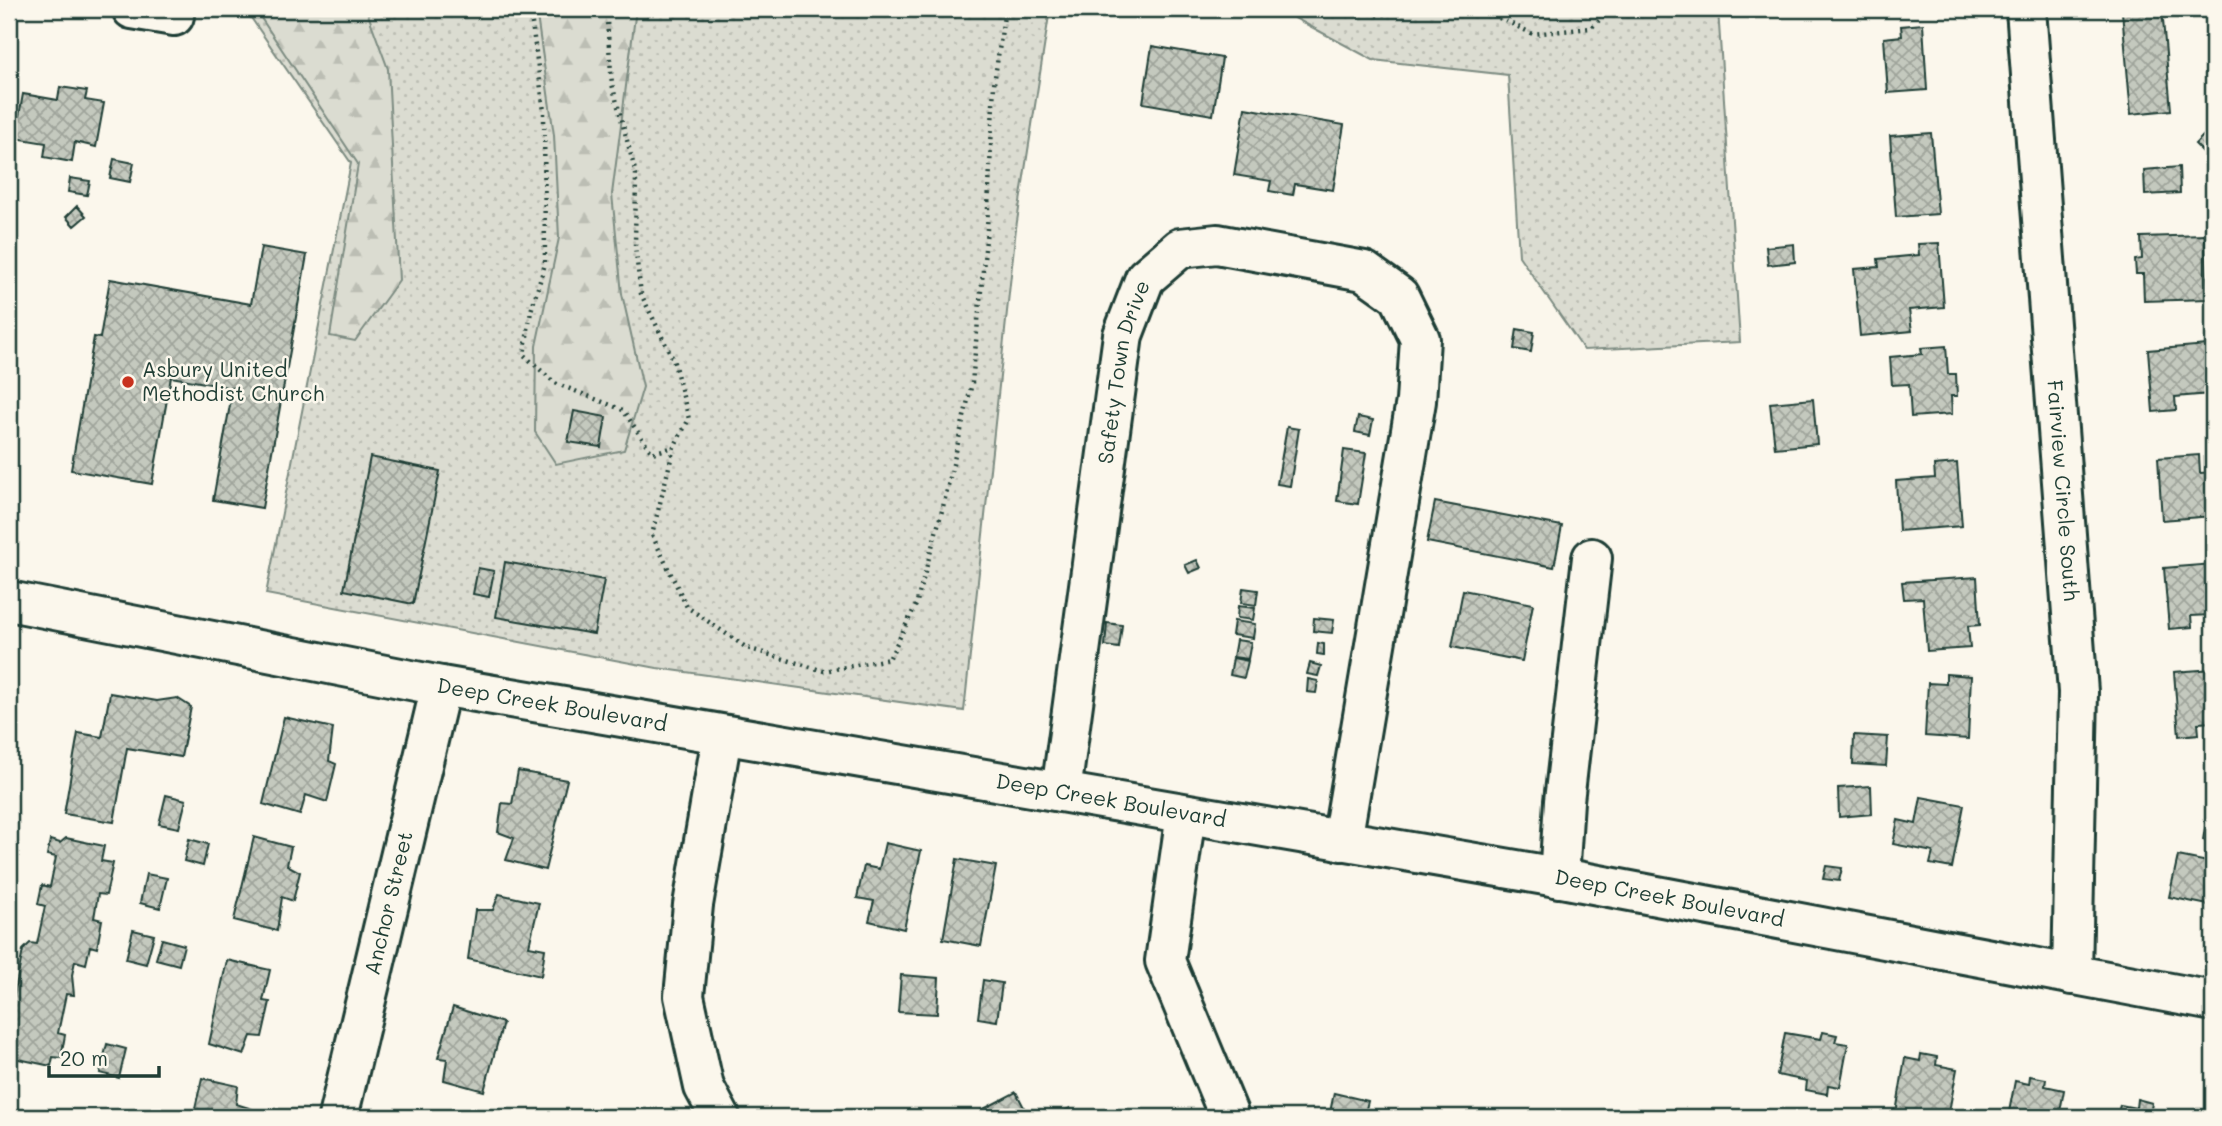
<svg xmlns="http://www.w3.org/2000/svg" width="2222" height="1126" viewBox="0 0 2222 1126" font-family="Mali,sans-serif">
<style>
.grass{fill:url(#grass-dots);stroke:#7d8c82;stroke-width:2}
.forest{fill:url(#forest-firs);stroke:#7d8c82;stroke-width:2}
.building{fill:url(#building-cross-hatch);stroke:#1f3d34;stroke-width:2}
.lines{fill:none;stroke-linecap:round;stroke-linejoin:round}
.minor-casing{stroke:#1f3d34;stroke-width:44}
.path{stroke:#1f3d34;stroke-width:4.5;stroke-dasharray:2 5;stroke-linecap:butt}
.minor{stroke:#fbf7ec;stroke-width:38}
.poi-dot{fill:#c8321e;stroke:#fbf7ec;stroke-width:2.5}
.labels{text-anchor:middle;stroke-width:5;stroke-linejoin:round;paint-order:stroke}
.poi-label{font-size:21px;fill:#1f3d34;stroke:#fbf7ec;text-anchor:start}
.street-label{font-size:21px;fill:#1f3d34;stroke:#fbf7ec}
</style>
<defs>
<pattern id="grass-dots" width="8" height="8" patternUnits="userSpaceOnUse" patternTransform="scale(1.75)"><rect width="8" height="8" fill="#dbdcd1"/><path d="M2 2h.1M6 6h.1" fill="none" stroke="#bcbeb4" stroke-width="1.8" stroke-linecap="round"/></pattern>
<pattern id="forest-firs" width="22" height="20" patternUnits="userSpaceOnUse" patternTransform="scale(1.75)"><rect width="22" height="20" fill="#dbdcd1"/><path d="M5 1l3.5 6h-7zM16 11l3.5 6h-7z" fill="#bcbeb4"/></pattern>
<pattern id="building-cross-hatch" width="8" height="8" patternUnits="userSpaceOnUse" patternTransform="scale(1.75)"><rect width="8" height="8" fill="#c4c9be"/><path d="M0 0l8 8M0 8l8-8" fill="none" stroke="#9fa49b"/></pattern>
</defs>
<rect width="100%" height="100%" fill="#fbf7ec"/>
<filter id="ink" filterUnits="userSpaceOnUse"><feTurbulence type="fractalNoise" baseFrequency=".0143" numOctaves="2"/><feDisplacementMap in="SourceGraphic" scale="14" xChannelSelector="R" yChannelSelector="G"/><feConvolveMatrix kernelMatrix="1 2 1 2 8 2 1 2 1" color-interpolation-filters="sRGB"/></filter>
<g filter="url(#ink)">
<path class="grass" d="M245,9h805l-34,219 -52,483 -307,-43 -391,-74 85,-431z
M1278,9h440l22,333 -156,8 -65,-94 -11,-181 -135,-15z"/>
<path class="forest" d="M255,9h111l22,60 11,211 -44,61 -25,-5 28,-172z
M536,9h100l-24,185 10,100 21,93 -19,63 -68,14 -21,-32 1,-86 23,-108 -5,-103z"/>
<path class="building" d="M1754,9h43v1l-43,3z
M2162,9l9,101 -40,4 -9,-102z
M1923,24l4,66 -39,3 -4,-55 18,-2 -1,-10z
M1152,46l70,12 -9,57 -70,-12z
M60,87l27,4 -2,9 19,3 -8,44 -21,-5 -3,20 -28,-5 2,-14 -31,-5 8,-44 35,6z
M1245,108l99,17 -11,65 -38,-6 -2,11 -24,-4 2,-10 -37,-6z
M2213,126v36l-18,-18z
M1931,133l7,81 -42,3 -6,-81z
M114,159l20,4 -4,19 -20,-4z
M2179,167l1,26 -35,2 -1,-25z
M70,178l20,3 -3,14 -19,-3z
M77,206l9,10 -12,10 -8,-9z
M2205,235l3,64 -64,2 -1,-27h-7l-1,-14 7,-1 -1,-22z
M1939,243l5,64 -35,3 3,21 -52,5 -6,-67 25,-2 -1,-8 41,-4 -1,-11z
M1794,244l1,18 -27,3 -2,-18z
M261,247l46,8 -45,253 -49,-8 20,-112 -62,-11 -19,107 -81,-14 23,-133 6,1 10,-59 141,25z
M1517,329l17,3 -3,20 -17,-3z
M2207,345l3,49 -35,3 1,13 -23,2 -5,-62z
M1946,346l2,28h8l1,22h-6l1,18 -41,3 -2,-33 -17,1 -2,-28 32,-3 -1,-6z
M1813,399l4,45 -42,4 -5,-45z
M574,411l32,6 -5,30 -33,-5z
M1358,417l15,3 -3,15 -15,-3z
M1287,427l12,2 -9,57 -13,-2z
M1344,450l22,3 -8,51 -21,-3z
M2199,455l1,18 13,-1v44l-51,4 -4,-62z
M370,457l70,14 -27,133 -69,-14z
M1957,463l5,63 -63,5 -3,-50 39,-3 -1,-13z
M1435,502l127,24 -8,41 -127,-25z
M1197,560l4,8 -12,5 -4,-8z
M505,562l99,18 -10,54 -98,-17z
M2213,564v57l-2,-6 -20,1 1,11 -23,2 -5,-61z
M478,568l16,3 -5,26 -16,-3z
M1977,577l3,48 -12,1 2,22 -43,3 -4,-53 -19,1 -2,-17z
M1243,588l15,2 -2,15 -15,-2z
M1463,590l70,14 -11,57 -70,-14z
M1238,606l17,2 -2,12 -16,-2z
M1314,618l20,2 -2,13 -19,-2z
M1234,621l21,3 -2,14 -21,-3z
M1107,623l15,2 -3,23 -14,-2z
M1236,640l15,2 -3,17 -15,-2z
M1318,643l6,1v11l-7,-1z
M1233,658l15,3 -4,17 -14,-3z
M1310,663l11,3 -3,10 -11,-2z
M2213,669v53l-15,1 1,11 -20,2 -5,-64z
M1946,674l25,2 -3,63 -43,-3 3,-53 18,1z
M1308,679l10,2 -2,12 -9,-1z
M110,693l47,8 20,-3 14,9 -10,50 -54,-9 -13,74 -50,-8 14,-81 24,4z
M284,717l49,11 -4,33 7,3 -9,38 -21,-7 -6,20 -37,-11z
M1854,735l34,2 -2,29 -33,-2z
M518,771l49,9 -22,90 -39,-10 8,-22 -16,-6 4,-29 10,1z
M1871,786l1,28 -33,3 -1,-29z
M166,795l20,5 -7,28 -20,-4z
M1921,797l43,8 -12,63 -22,-4 3,-12 -40,-8 5,-24 18,4z
M2207,817l6,1v24l-10,-2z
M254,837l37,10 -4,18 13,7 -7,29 -11,-4 -5,34 -43,-11z
M66,838l38,8 -3,15 12,2 -7,32 -8,-1 -4,24 8,2 -5,28 -7,-2 -4,18 -11,-3 -3,14 2,20 -8,-1 -8,39 7,2 -4,23 -8,-1 -2,9 -42,-9v-36l14,-71 7,-7 7,1 8,-38 -7,-2 4,-19 8,2 6,-30 -9,-2 3,-15 10,3z
M189,839l19,5 -5,22 -19,-5z
M885,843l36,8 -17,78 -35,-8 5,-20 -17,-3 7,-32 15,3z
M2178,856l35,7v43l-44,-9z
M957,859l39,7 -15,80 -38,-7z
M1826,866l16,2 -3,13 -16,-2z
M146,874l21,4 -7,30 -20,-5z
M499,894l40,9 -10,43 16,3 -4,27 -73,-17 7,-49h18z
M133,930l21,5 -8,29 -20,-5z
M162,939l22,6 -5,20 -23,-6z
M227,960l43,10 -7,31 7,1 -8,35 -11,-1 -7,19 -35,-11z
M901,975l38,3 -2,36 -39,-2z
M983,980l19,3 -5,38 -19,-3z
M453,1007l50,16 -19,68 -40,-11 3,-21 -9,-1z
M1823,1032l14,3 -2,7 13,2 -8,43 -12,-2 -1,9 -21,-4 1,-9 -30,-6 8,-42 36,6z
M107,1044l19,5 -7,29 -19,-5z
M1921,1054l16,3 -1,8 21,4 -9,48h-26l-26,-4 9,-55 15,3z
M2030,1076l16,3 -1,7 19,4 -5,27h-51l7,-36 14,3z
M202,1078l36,8 -2,18 16,5 -2,8h-57z
M1016,1092l13,25h-51l-2,-4z
M1334,1093l34,8 -4,16h-35z
M2137,1099l15,4 -1,6 21,5 -1,3h-54l3,-12 16,3z
M1070,1108l5,9h-23z"/>
<g class="lines">
<g class="minor-casing">
<g id="minor">
<path d="M132,9l42,7"/>
<path id="s1" d="M2026,9l52,683 -6,283"/>
<path id="s2" d="M9,601l432,85 1110,190 662,125"/>
<path id="s3" d="M1061,792l62,-457 22,-57 35,-30 37,-4 147,27 35,25 21,43 -4,62 -74,440"/>
<path d="M1186,814l-21,147 63,152"/>
<path d="M1559,878l5,-77 28,-243"/>
<path id="s4" d="M338,1117l103,-431"/>
<path d="M720,1117l-16,-30 -20,-91 9,-91 29,-169"/>
</g>
</g>
<path class="path" d="M530,9l14,102 1,153 -14,47 -7,44 31,28 68,27 29,43 22,-6
M606,9l6,75 24,90 -1,72 6,48 32,65 16,60 -15,28 -22,88 35,72 60,41 77,23 65,-12 27,-54 27,-98 29,-124 15,-154 7,-145 11,-75
M1364,9l11,7 30,-7
M1480,9l53,25 58,-6 20,-19"/>
<use href="#minor" class="minor"/>
</g>
</g>
<circle class="poi-dot" cx="128" cy="382" r="7"/>
<g class="labels">
<g class="poi-label">
<text x="142" y="377">Asbury United<tspan x="142" dy="24">Methodist Church</tspan></text>
</g>
<g class="street-label">
<text dy="7" stroke="none"><textPath href="#s3" startOffset="425">Safety Town Drive</textPath></text>
<text dy="7" stroke="none"><textPath href="#s1" startOffset="483">Fairview Circle South</textPath></text>
<text dy="7" stroke="none"><textPath href="#s2" startOffset="553">Deep Creek Boulevard</textPath></text>
<text dy="7" stroke="none"><textPath href="#s2" startOffset="1120">Deep Creek Boulevard</textPath></text>
<text dy="7" stroke="none"><textPath href="#s2" startOffset="1687">Deep Creek Boulevard</textPath></text>
<text dy="7" stroke="none"><textPath href="#s4" startOffset="220">Anchor Street</textPath></text>
</g>
</g>
<rect width="2222" height="1126" fill="none" stroke="#fbf7ec" stroke-width="35"/>
<rect x="18" y="18" width="2187" height="1091" fill="none" stroke="#1f3d34" stroke-width="2.5" filter="url(#ink)"/>
<path d="M49 1066v10h110v-10" fill="none" stroke="#1f3d34" stroke-width="3.5"/>
<text x="60" y="1066" font-size="21" fill="#1f3d34" stroke="#fbf7ec" stroke-width="5" paint-order="stroke">20 m</text>
</svg>
